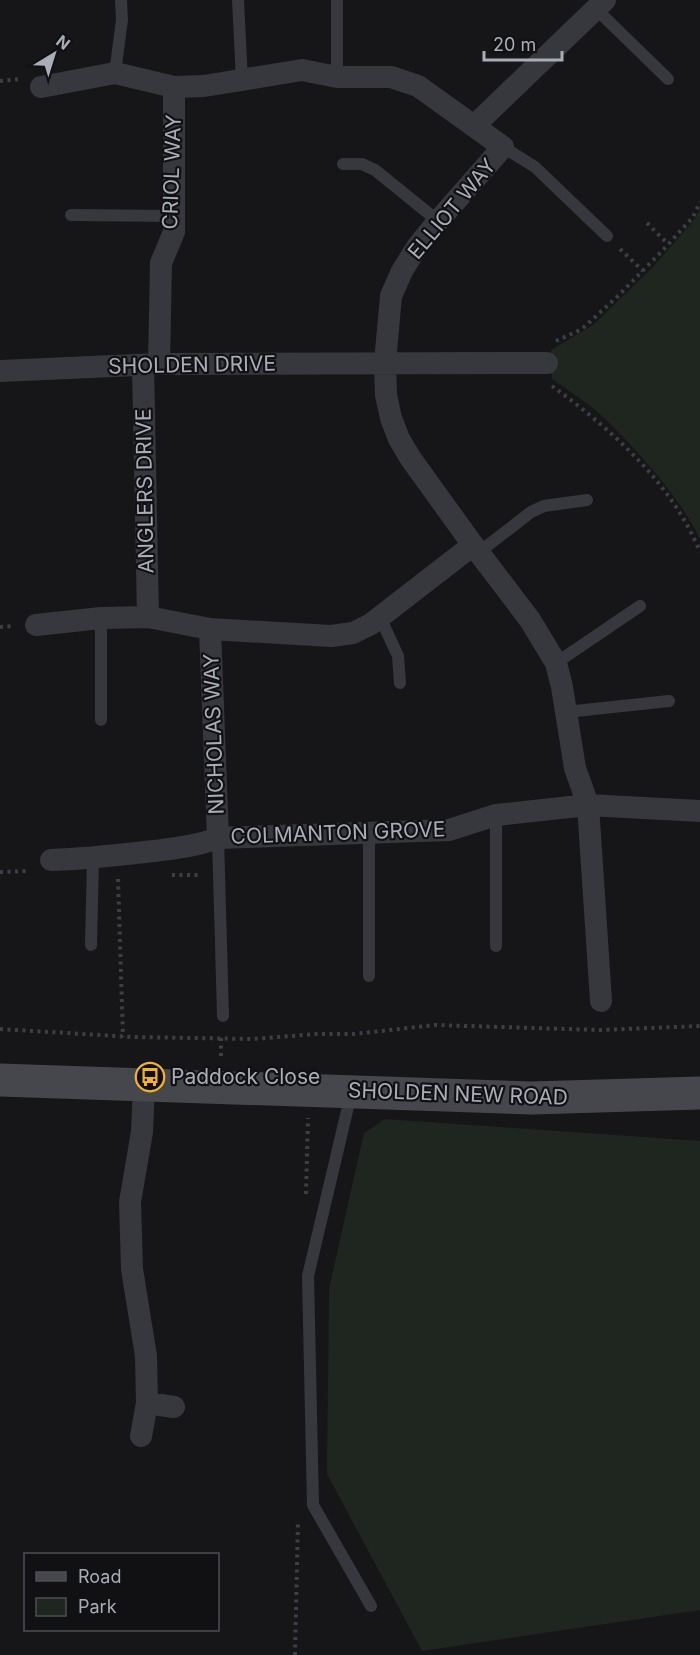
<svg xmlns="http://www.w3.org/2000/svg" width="700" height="1655" viewBox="0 0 700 1655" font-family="Inter,sans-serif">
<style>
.green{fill:#1e261f}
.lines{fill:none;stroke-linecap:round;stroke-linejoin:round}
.path{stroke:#3d3f44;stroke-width:4;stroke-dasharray:3 4.5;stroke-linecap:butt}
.lane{stroke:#37383d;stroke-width:12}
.street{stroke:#37383d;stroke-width:22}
.secondary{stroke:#45474d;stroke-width:33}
.labels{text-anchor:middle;stroke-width:4.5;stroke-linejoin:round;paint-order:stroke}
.street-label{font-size:21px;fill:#a8adb8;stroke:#111113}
.poi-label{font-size:21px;fill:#a8adb8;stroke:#111113;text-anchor:start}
</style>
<rect width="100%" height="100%" fill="#161618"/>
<path class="green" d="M700,209v331c-16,-38 -66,-94 -97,-123 -15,-14 -34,-26 -51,-38l-1,-29 42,-25 58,-56 43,-49z
M385,1119l315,22v469l-278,41 -95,-177 2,-185 35,-156z"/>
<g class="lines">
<path class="path" d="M0,81l20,-2
M647,223l21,21
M620,249l23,22
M556,341l26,-12 36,-33 46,-47 29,-32 7,-15
M552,386c59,43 120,97 148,166
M0,627l14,-1
M0,872l29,-1
M172,875h28
M118,879l5,158
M0,1029l133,8 120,2 63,-5h38l81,-9 165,5 100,-4
M221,1038v22
M306,1194l2,-76
M295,1655l3,-135"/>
<path class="lane" d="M238,0l4,81
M337,0v77
M596,9l72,70
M115,73l7,-53 -1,-20
M503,147l32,20 72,69
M343,164h19l13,6 63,51
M71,215l103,1
M478,553l53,-41 13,-6 43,-6
M380,617l18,39 2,27
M101,618v102
M556,663l84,-57
M566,712l103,-11
M496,815v131
M369,834v142
M218,838l5,178
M91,945l2,-86
M351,1094l-43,182 5,229 58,101"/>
<path class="street" d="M41,87l74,-14 59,14 30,-1 98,-16 35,7h54l27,9 85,61 -65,74 -21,26 -15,24 -11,25 -6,66 1,33 5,23 8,21 12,20 62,86 57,75 26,43 6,24 13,81 13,37 -92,10 -47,15 -231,8c-21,8 -42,10 -64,13 -35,4 -68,8 -103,9
M475,125l130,-125
M159,364l2,-101 13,-31v-145
M143,365l5,252
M0,371l159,-7 388,-1
M36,625l65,-7 47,-1 62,12 121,7 22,-3 18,-9 102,-79
M210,629l8,209
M601,1001l-13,-196 112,6
M147,1403l27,4
M141,1436l6,-33 -1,-47 -14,-87 -2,-67 12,-70 2,-48"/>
<path class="secondary" d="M0,1080l532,18 168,-5"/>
</g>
<defs>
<g id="bus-ring" transform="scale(1.5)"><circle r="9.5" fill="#111113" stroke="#f2b134" stroke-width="1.5"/><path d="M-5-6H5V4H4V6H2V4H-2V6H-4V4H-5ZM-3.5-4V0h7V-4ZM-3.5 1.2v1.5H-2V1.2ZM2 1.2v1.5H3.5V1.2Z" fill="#f2b134"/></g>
</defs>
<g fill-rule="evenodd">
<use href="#bus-ring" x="150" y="1077"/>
</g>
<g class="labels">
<g class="street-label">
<text transform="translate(172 172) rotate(-88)" y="7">CRIOL WAY</text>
<text transform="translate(452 209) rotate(-50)" y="7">ELLIOT WAY</text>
<text transform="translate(192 365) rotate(-1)" y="7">SHOLDEN DRIVE</text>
<text transform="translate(145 491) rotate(-91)" y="7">ANGLERS DRIVE</text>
<text transform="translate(214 734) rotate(-92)" y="7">NICHOLAS WAY</text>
<text transform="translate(338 833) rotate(-2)" y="7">COLMANTON GROVE</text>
<text transform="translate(458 1094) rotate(2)" y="7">SHOLDEN NEW ROAD</text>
</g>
<g class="poi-label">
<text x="171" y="1084">Paddock Close</text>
</g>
</g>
<rect x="24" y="1553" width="195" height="78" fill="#111113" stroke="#4d4f55" stroke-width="1.5"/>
<rect x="36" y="1572" width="30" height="9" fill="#45474d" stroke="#4d4f55" stroke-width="1.5"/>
<text x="78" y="1583" font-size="18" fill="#a8adb8">Road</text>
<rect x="36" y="1598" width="30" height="18" fill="#1e261f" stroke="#4d4f55" stroke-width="1.5"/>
<text x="78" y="1613" font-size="18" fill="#a8adb8">Park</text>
<g transform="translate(54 54) rotate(38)" stroke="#111113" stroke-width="4.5" paint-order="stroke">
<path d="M0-4.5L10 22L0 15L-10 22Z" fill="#a8adb8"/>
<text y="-9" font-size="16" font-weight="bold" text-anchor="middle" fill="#a8adb8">N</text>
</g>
<path d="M484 51v9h78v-9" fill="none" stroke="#a8adb8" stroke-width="3"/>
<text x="493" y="51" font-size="18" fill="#a8adb8" stroke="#111113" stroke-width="4.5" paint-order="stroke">20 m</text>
</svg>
